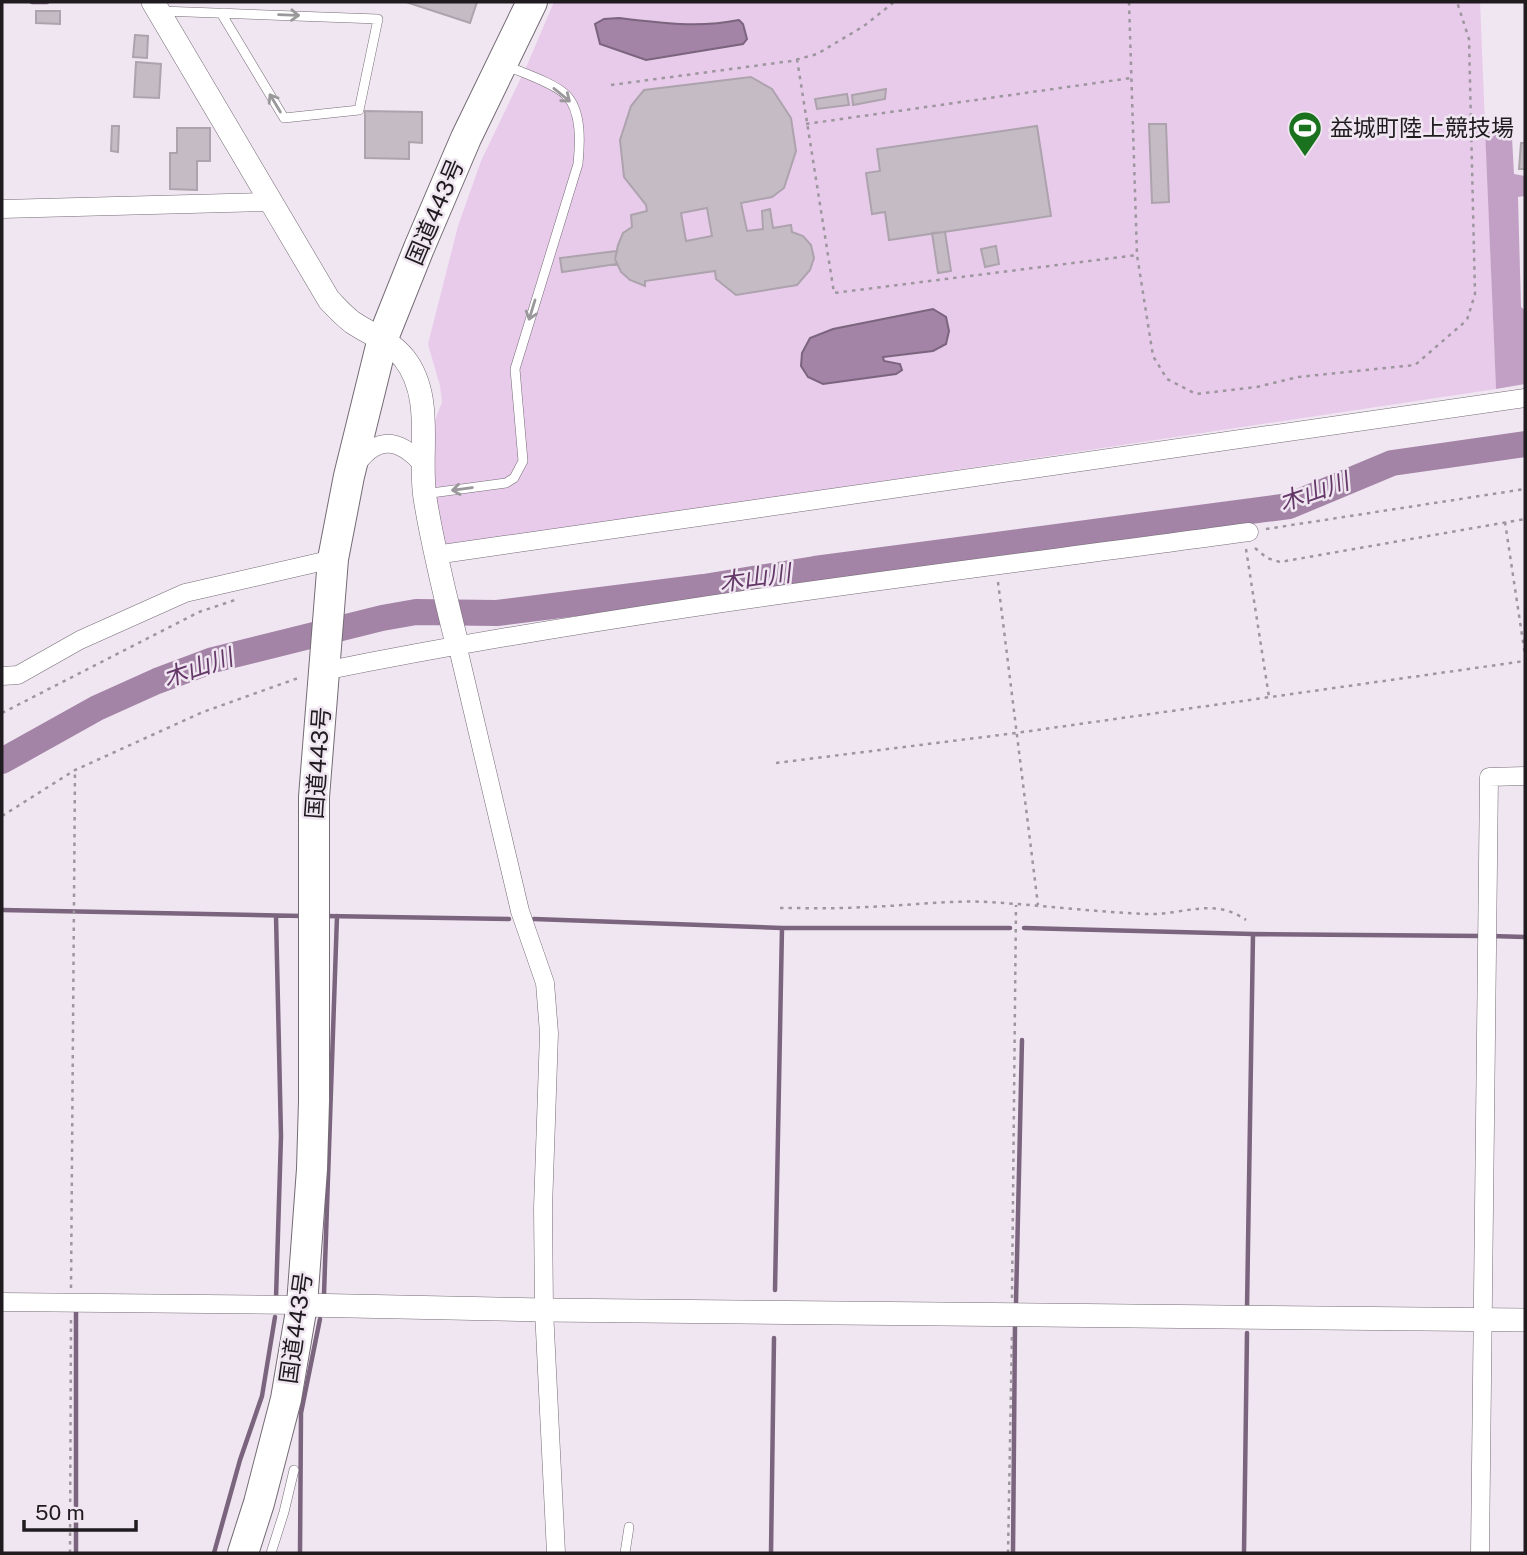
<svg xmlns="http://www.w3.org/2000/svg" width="1527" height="1555" viewBox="0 0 1527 1555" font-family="'Public Sans','Noto Sans JP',sans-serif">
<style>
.green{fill:#e8cbea}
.forest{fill:#c2a0c5}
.water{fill:#a383a6;stroke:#7b647e;stroke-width:2}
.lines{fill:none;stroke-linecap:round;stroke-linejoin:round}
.stream{stroke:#7b647e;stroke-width:4.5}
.river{stroke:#a383a6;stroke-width:26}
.building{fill:#c5bbc5;stroke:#aca3ad;stroke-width:2;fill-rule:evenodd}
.service-casing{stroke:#746b75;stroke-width:10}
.minor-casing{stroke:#746b75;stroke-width:19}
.tertiary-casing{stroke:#746b75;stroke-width:24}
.trunk-casing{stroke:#746b75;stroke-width:32}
.path{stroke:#9d969e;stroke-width:2.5;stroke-dasharray:3.5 5;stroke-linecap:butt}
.service{stroke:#fff;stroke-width:9}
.minor{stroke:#fff;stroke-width:18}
.tertiary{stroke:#fff;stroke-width:23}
.trunk{stroke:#fff;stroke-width:30}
.oneway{stroke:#9a989a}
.labels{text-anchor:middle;stroke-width:5;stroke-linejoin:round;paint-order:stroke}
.poi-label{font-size:23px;fill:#1f1b1f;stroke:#f0e6f1;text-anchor:start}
.street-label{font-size:23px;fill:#1f1b1f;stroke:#f0e6f1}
.water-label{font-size:24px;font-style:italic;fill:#643868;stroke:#f0e6f1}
</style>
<rect width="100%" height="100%" fill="#f0e6f1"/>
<path class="green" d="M554,2h926l16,387 -1054,158 -6,-35 -2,-38 1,-54 7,-18 -2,-16 -12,-42 30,-118 23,-65 46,-96z"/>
<path class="forest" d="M1485,129l27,8 2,37 11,2v20l-7,1 3,110 4,3v74l-29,5z"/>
<path class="water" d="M619,18c41,5 80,10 120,2l4,4 4,15 -4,5 -97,16 -46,-16 -5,-20 9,-5z
M933,309l13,8 3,14 -3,13 -13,7 -50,6 1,4 16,3 2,6 -6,4 -73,10 -15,-7 -7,-11 1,-13 8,-15 23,-9z"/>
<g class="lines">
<path class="stream" d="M32,2h15
M2,910l300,6
M276,916l5,220 -5,162
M325,916l184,3
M534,919l248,9h228
M1024,928l229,6 229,2
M1491,936l34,1
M775,1290l7,-362
M324,1294l13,-378
M1016,1303l6,-263
M1247,1309l6,-375
M76,1553v-244
M214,1553l26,-93 22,-64 13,-79
M300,1553l1,-140 19,-94
M771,1553l3,-215
M1013,1553l2,-229
M1244,1553l3,-220"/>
<path class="river" d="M2,761l95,-53 60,-27 56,-21 169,-42 34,-6 81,1 207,-26 111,-18 474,-63 103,-43 133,-19"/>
</g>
<path class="building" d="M406,2h71l-7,21z
M36,11h24v13l-24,-1z
M135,35l13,1 -1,22 -14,-1z
M136,62l25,2 -2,34 -25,-1z
M751,77l21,12 19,29 5,33 -12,37 -12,9 -31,6 6,28 16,-2 -1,-18 8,-2 3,19 18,-3 1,7 11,4 8,9 3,13 -4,12 -13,15 -61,10 -20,-16 -1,-8 -70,10v5l-15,-6 -9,-8 -6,-13 3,-14 5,-12 9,-6 -1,-12 16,-4 -1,-6 -22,-28 -4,-37 11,-34 13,-16zM707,208l5,28 -26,5 -5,-28z
M886,89l-1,10 -32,6 -1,-10z
M847,94l2,11 -32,4 -2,-10z
M365,111l57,1v31l-13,-1v17l-44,-1z
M1149,124h17l3,78 -17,1z
M112,126h7l-1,26 -7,-1z
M1037,126l14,90 -162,24 -4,-28 -13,2 -6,-41 14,-2 -3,-22z
M177,128h33v33h-13v29l-27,-1v-36h7z
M1521,143h4v26h-6z
M945,232l6,39 -13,2 -6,-40z
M996,246l3,18 -14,3 -4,-18z
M617,251l-2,8 2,5 -55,8 -2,-14z"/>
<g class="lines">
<g class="service-casing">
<path id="service" d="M161,11l217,8 -19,91 -75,8 -63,-105
M424,494l82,-11 8,-5 9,-17 -8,-92 63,-205c2,-21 4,-53 -12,-69 -12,-12 -43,-22 -59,-29
M271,1553l13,-41 10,-42
M625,1553l4,-26"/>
</g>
<g class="minor-casing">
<path id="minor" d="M2,209l268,-7
M355,467c21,-32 44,-29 67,-3
M435,555l1090,-157
M457,644l63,267 25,72 4,50 -6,175 1,102 12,243
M324,671c306,-62 616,-97 925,-139
M2,676l16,-1 62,-35 105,-47 148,-34
M2,1302l300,3
M1480,1553l9,-776 36,-1"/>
</g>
<g class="tertiary-casing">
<path id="tertiary" d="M153,2l176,298c7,7 15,16 23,22 19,13 37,18 52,36 31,39 14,96 21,140 8,50 20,97 32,146
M302,1305l242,5 981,10"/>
</g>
<g class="trunk-casing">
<path id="trunk" d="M243,1553l16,-50 27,-104 16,-94 10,-136 2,-68v-304l19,-238 16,-83 34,-138 36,-90 47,-110 66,-136"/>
</g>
<path class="path" d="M1129,2l8,253 16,101 14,23 29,15 61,-7 41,-10 117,-12 52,-45 8,-26 -6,-255 -12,-37
M797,59l37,234 303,-38
M611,85l180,-24 26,-7 47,-28 30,-24
M806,124l325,-46
M1505,522l20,133
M1266,529l259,-40
M1255,548l12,10 13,4 245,-43
M1246,549l23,148
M998,582l40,323
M2,713l197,-101 39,-13
M776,763l240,-30 509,-72
M2,816l73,-46 128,-58 98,-35
M780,908c28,0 57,1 85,-1 41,-1 82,-7 123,-5 53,3 107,10 160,12 36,1 65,-17 98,6
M71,1288l4,-518
M1012,1298l4,-393
M70,1553l1,-234
M1008,1553l4,-220"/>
<use href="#service" class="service"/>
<use href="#minor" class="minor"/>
<use href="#tertiary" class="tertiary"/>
<use href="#trunk" class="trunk"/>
</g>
<defs><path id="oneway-shaft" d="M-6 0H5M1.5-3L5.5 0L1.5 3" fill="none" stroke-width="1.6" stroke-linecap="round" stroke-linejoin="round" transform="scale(1.75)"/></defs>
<g class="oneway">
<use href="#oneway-shaft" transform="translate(289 15) rotate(2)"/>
<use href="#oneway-shaft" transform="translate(562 95) rotate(39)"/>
<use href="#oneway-shaft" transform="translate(275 103) rotate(-121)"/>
<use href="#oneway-shaft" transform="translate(532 310) rotate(107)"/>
<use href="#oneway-shaft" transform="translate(462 489) rotate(172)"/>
</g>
<defs>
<g id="stadium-pin" transform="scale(1.75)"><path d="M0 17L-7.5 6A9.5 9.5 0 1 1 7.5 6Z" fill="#1a721e" stroke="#f0e6f1"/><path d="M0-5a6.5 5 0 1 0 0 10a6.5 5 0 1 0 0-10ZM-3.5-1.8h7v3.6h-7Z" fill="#fff"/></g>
</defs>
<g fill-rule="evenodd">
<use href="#stadium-pin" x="1305" y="128"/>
</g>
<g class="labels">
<g class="poi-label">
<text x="1330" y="136">益城町陸上競技場</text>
</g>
<g class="street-label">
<text transform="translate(435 212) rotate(-67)" y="8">国道443号</text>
<text transform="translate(318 763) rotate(-86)" y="8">国道443号</text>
<text transform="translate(296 1328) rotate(-82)" y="8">国道443号</text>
</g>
<g class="water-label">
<text transform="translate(1314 492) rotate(-19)" y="8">木山川</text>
<text transform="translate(755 578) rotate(-8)" y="8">木山川</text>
<text transform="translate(198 668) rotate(-19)" y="8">木山川</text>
</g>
</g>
<rect width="1527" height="1555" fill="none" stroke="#1f1b1f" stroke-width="7"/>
<path d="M24 1520v10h112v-10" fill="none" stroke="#1f1b1f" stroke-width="3.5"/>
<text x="35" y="1520" font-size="21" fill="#1f1b1f" stroke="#f0e6f1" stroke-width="5" paint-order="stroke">50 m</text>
</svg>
